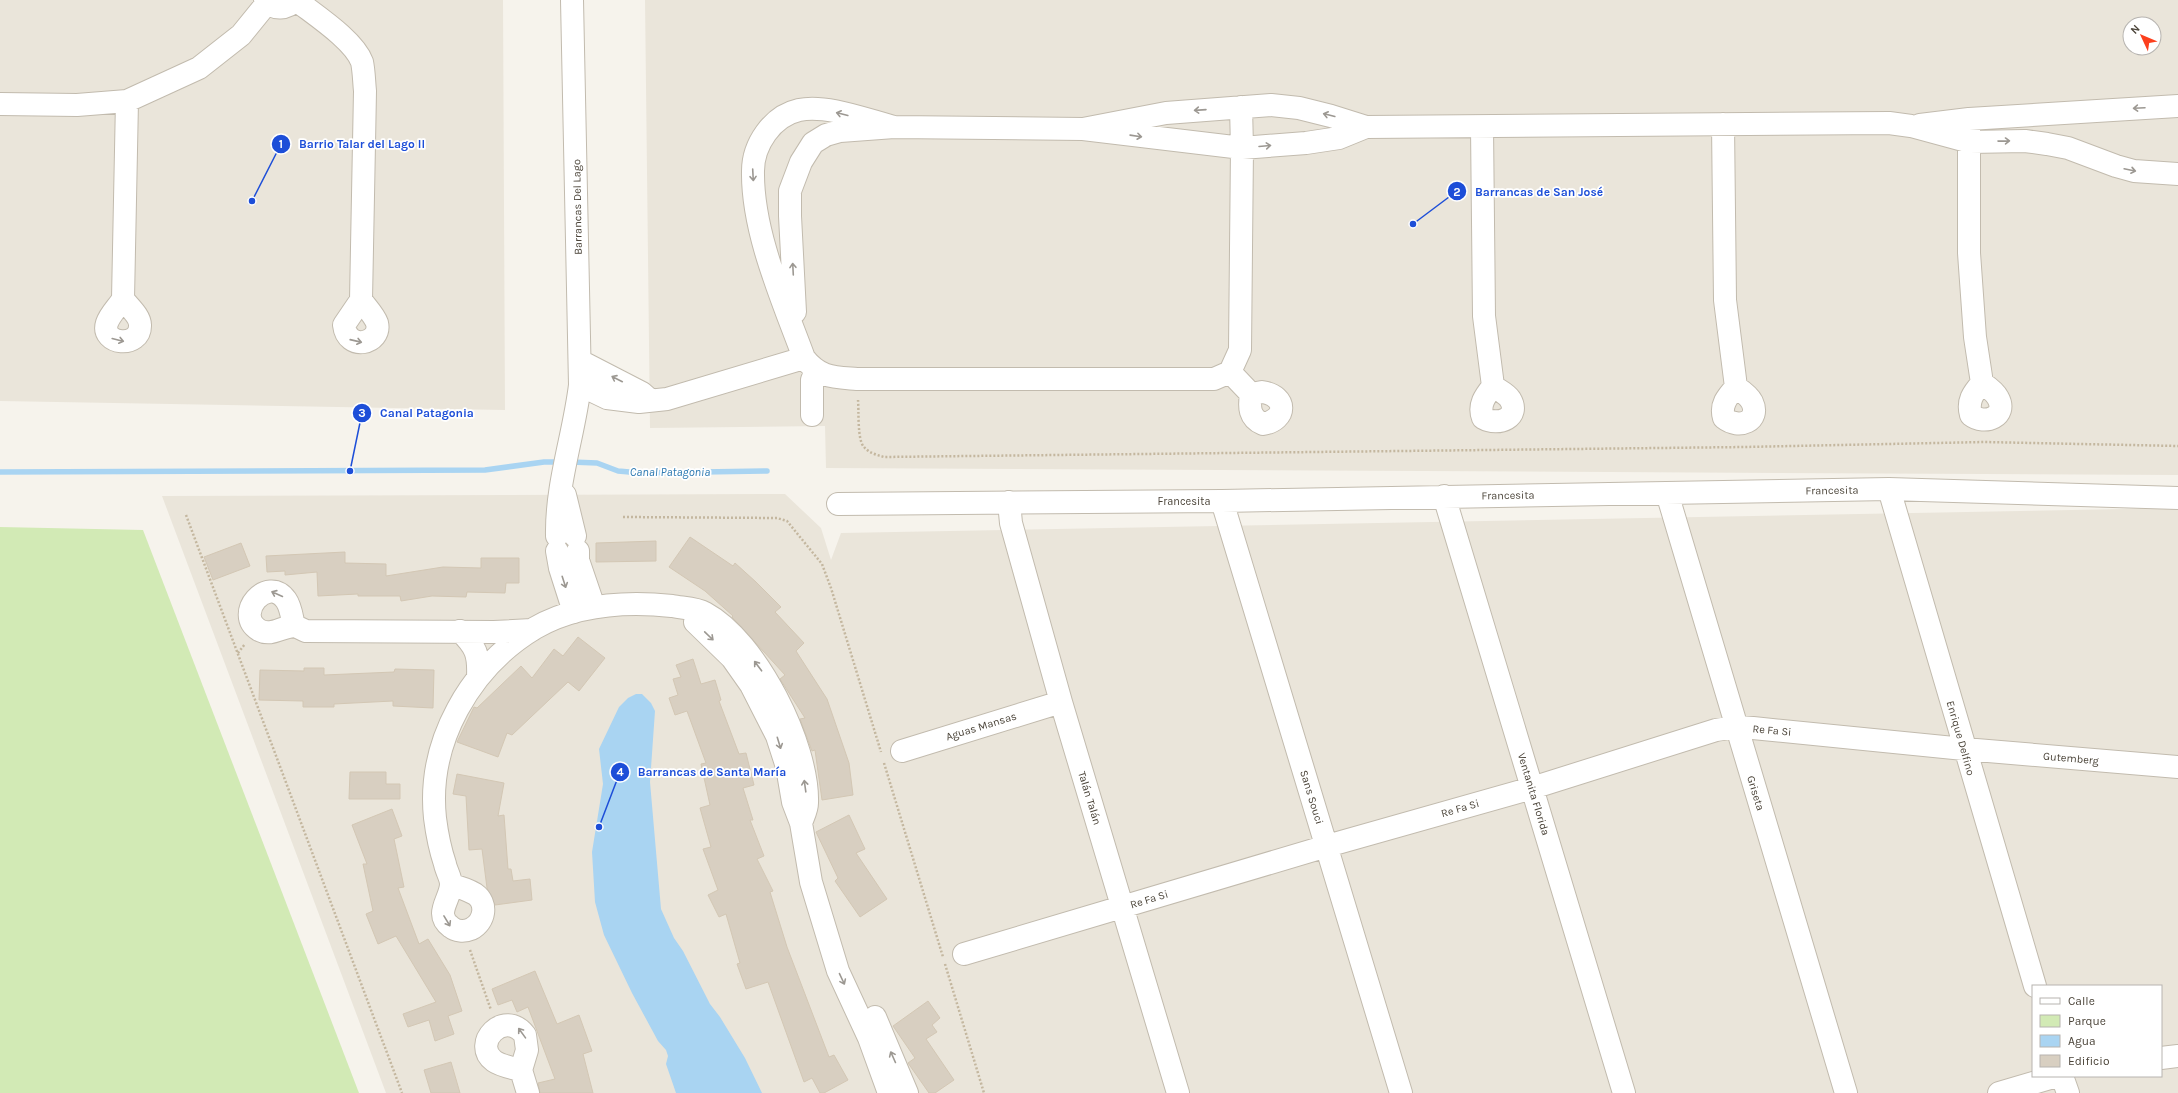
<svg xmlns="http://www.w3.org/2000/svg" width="2178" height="1093" viewBox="0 0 2178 1093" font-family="Karla,sans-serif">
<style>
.residential{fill:#eae5da;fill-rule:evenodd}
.green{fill:#d2eab5}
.water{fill:#a9d4f2}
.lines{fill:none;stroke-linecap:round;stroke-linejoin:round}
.stream{stroke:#a9d4f2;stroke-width:5.5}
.building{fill:#d8cfc1;stroke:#d3c7b4}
.minor-casing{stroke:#c2bbae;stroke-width:24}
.path{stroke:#c4b79f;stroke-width:2.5;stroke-dasharray:2 2;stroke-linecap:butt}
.minor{stroke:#fff;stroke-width:22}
.oneway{stroke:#9c9892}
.labels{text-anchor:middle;stroke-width:3.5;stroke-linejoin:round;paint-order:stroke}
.street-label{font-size:11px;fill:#4b4439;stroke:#fff}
.water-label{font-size:12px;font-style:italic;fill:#2e7ab2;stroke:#fff}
.leader{fill:none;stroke:#1d4ed8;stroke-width:1.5}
.callout-dot{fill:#1d4ed8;stroke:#fff;stroke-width:1.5}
.mark-label{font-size:12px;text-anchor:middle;font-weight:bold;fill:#fff}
.callout-label{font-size:12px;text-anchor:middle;font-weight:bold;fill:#1d4ed8;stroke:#fff;stroke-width:3.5;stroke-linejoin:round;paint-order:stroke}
</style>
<rect width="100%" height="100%" fill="#f6f3ec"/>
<path class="residential" d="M0,0h503l2,410 -505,-9z
M645,0h1533v475l-1352,-7 -1,-42 -175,2zM2130,24h24v24h-24z
M785,494l36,34 10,32 10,-27 1337,-25v585h-1792l-224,-597zM2033,986h128v90h-128z"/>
<path class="green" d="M0,527l143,3 216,563h-359z"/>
<path class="water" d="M636,694h6l9,9 4,8 -5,71 11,127 13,29 9,13 27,53 10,13 25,41 17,35h-86l-10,-29 2,-8 -2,-6 -8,-9 -26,-48 -28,-58 -9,-33 -3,-50 11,-68 -4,-35 20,-42 9,-9z"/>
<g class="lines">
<path class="stream" d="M571,462l26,1 21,8 23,2 126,-2
M0,472l485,-2 59,-8h18"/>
</g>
<path class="building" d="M690,537l43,29 2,-3 21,19 25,25 -6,5 29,31 -8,8 31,48 22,64 4,32 -31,5 -7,-50 -3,1 -12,-32 5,-1 -25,-39 5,-4 -53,-58 1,-1 -28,-25 -36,-24z
M656,541v20l-60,1v-19z
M241,543l9,23 -37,14 -9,-23z
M345,552v11l41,1v12l57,-9 38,1v-10h38v25h-13l-1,10 -38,-1 -1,5 -34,-1 -31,5 -1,-5h-42v-2l-40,2 -1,-24 -32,3v-4l-18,1 -1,-16z
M578,637l27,21 -26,33 -11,-9 -56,53 -5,-2 -9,24 -41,-15 17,-35 3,1 44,-42 11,12 22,-29 9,7z
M693,659l8,25 14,-4 6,20 -2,1 20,53 7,-1 8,32 -11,3 10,32h-3l14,36 -7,3 16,32 -3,1 17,55 42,110 5,-2 14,25 -24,13h-4l-8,-15 -8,4 -36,-100 -22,7 -9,-25 3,-1 -14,-49 -7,3 -11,-22 10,-5 -15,-41 8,-2 -11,-39 10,-3 -9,-41 5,-1 -19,-52 -12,4 -6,-17 9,-3 -5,-16 8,-2 -5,-12z
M304,668h20v7l70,-3 1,-3 39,1 -1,38 -40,-2v-5l-59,3v3h-31v-6l-44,-1 1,-30 44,1z
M350,772h36v12h14v15h-51z
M457,774l47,9 -6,33 6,-1 4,54h3l2,12 17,-2 2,21 -37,5 -8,-17 -5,-39 -13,1 -3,-54 -13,-2z
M392,809l10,27 -8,3 10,48 -6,1 21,56 9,-5 22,36 12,36 -14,5 6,18 -19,7 -6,-21 -21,7 -5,-13 33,-12 -40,-66 -18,8 -12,-30 7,-3 -10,-47h4l-15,-39z
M849,815l16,34 -9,4 31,46 -27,18 -25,-36 3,-3 -22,-46z
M535,971l22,53 22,-9 13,36 -9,3 10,39h-53l-2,-10 17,-4 -27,-72 -11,5 -5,-12 -14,5 -6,-16z
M928,1001l12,17 -8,7 5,7 -11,7 28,41 -19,13h-6l-21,-30 7,-5 -22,-32z
M451,1062l9,31h-29l-7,-23z"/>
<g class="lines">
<g class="minor-casing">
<path id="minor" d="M265,0c9,11 22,9 31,0 19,15 58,40 66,62 2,9 2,20 3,29l-4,209 -17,25c3,27 38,19 33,-2 -3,-8 -11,-16 -16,-23
M0,104l77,1 50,-4 72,-33 42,-33 26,-32
M1969,119v134l6,84 7,46c6,4 13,9 16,15 10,18 -13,28 -27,17 -4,-14 2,-22 11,-32
M1723,124l2,176 11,87c6,4 13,9 16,15 9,19 -13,28 -28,16 -4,-13 3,-21 12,-31
M1920,125l49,-6 209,-13
M894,127c-27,-7 -68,-23 -95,-17 -27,6 -46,35 -46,61 -1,61 30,130 51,187 16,20 29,19 53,21h357l16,-7 21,22
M1482,127l2,189 9,70c-8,10 -15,19 -10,32 16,9 38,-1 27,-19 -4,-6 -12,-9 -17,-13
M1083,129l83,-16 105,-8 28,3 32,8 35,11 523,-4 22,3 59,16 55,-1 22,3 21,4 48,18 18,5 44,3
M123,299c6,8 17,17 17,26 1,24 -40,20 -33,-2 3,-9 11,-16 16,-24l4,-198
M795,312l-5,-96v-25l11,-29 12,-19 13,-8 14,-4 54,-4 189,2 159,19 64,-5 33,-5 27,-11
M580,361l62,32 8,7
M1230,372l10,-22 2,-202 -1,-41
M580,385l27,13 32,4 28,-3 137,-41
M1262,392c26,4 25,28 1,32 -14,-6 -14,-17 -12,-30z
M812,415v-35l4,-10
M1889,489l146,497
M1667,493l179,600
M565,495l10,41
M1444,496l180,597
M1222,501l179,592
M1009,502l2,21 50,179 117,391
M838,504l384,-3 667,-12 289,9
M557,536c-1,-52 17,-101 23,-151l-8,-385
M557,551l3,17 14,44
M578,551v9l16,47
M695,622l37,36 19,27 26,51 10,31 6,35 8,21 10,59 27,89 31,67 20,55
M294,626c-2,-8 -3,-19 -8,-26 -18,-26 -53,14 -27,30 13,7 23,-4 36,-4 3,1 8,4 11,5l188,1 38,-2
M460,631c16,16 19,23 18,46
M902,751l159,-49
M451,885c8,2 17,5 24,9 13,9 10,28 -4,35 -7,3 -15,2 -20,-2 -18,-13 0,-28 0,-43 0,-6 -5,-14 -6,-20 -5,-15 -8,-30 -10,-46 -8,-76 35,-151 100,-190 42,-24 90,-27 137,-22 10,2 24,2 33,7 52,28 104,133 102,190 0,7 -4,14 -6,20
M964,954l363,-108 205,-58 184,-58 20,-3 17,1 211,21 214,18
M875,1017l32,76
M2161,1058l17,-2
M521,1070c-8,-2 -20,-4 -27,-9 -23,-17 10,-53 31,-26l2,15 -6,20 7,23
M2062,1076l6,17
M1999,1093l58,-17"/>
</g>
<path class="path" d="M858,400c1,10 -1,40 6,47 5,6 13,8 20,10l861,-10 239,-5 194,4
M186,515l216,578
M623,517l154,1 10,3 35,43 9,24 50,164
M238,653l7,-9
M884,763l59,194
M470,950l21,60
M945,964l39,129"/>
<use href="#minor" class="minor"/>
</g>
<defs><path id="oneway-shaft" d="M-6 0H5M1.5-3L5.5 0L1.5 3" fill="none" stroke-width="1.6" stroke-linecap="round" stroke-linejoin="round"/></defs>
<g class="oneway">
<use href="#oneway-shaft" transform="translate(2139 108) rotate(177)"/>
<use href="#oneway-shaft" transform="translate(1200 110) rotate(176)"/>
<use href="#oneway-shaft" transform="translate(842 114) rotate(-166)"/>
<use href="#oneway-shaft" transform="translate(1329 115) rotate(-166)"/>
<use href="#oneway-shaft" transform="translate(1136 136) rotate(8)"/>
<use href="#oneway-shaft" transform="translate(2004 141) rotate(-1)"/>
<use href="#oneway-shaft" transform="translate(1265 146) rotate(-5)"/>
<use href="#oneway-shaft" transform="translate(2130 170) rotate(12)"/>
<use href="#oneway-shaft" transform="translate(753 175) rotate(87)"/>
<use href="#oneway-shaft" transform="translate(793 269) rotate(-93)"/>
<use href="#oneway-shaft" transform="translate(118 340) rotate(14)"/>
<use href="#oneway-shaft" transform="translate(356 341) rotate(13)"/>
<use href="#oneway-shaft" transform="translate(617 379) rotate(-153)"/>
<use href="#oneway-shaft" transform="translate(564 582) rotate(72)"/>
<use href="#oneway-shaft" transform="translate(277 594) rotate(-156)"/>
<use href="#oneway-shaft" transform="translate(709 636) rotate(44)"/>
<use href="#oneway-shaft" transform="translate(758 666) rotate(-127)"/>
<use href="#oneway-shaft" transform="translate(779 743) rotate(73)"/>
<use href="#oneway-shaft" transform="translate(805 786) rotate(-98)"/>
<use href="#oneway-shaft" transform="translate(447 921) rotate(59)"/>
<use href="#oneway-shaft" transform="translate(842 979) rotate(65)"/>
<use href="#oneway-shaft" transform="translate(522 1033) rotate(-126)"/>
<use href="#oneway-shaft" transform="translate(893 1057) rotate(-114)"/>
</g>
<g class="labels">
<g class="street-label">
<text transform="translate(577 207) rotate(-91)" y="4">Barrancas Del Lago</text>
<text transform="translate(1832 490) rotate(-1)" y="4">Francesita</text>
<text transform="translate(1508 495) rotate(-1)" y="4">Francesita</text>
<text x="1184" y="505">Francesita</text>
<text transform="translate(981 726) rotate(-17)" y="4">Aguas Mansas</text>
<text transform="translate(1772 730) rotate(5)" y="4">Re Fa Si</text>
<text transform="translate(1961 738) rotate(74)" y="4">Enrique Delfino</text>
<text transform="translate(2071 758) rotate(5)" y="4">Gutemberg</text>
<text transform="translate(1756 793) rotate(73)" y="4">Griseta</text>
<text transform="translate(1534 794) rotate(73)" y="4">Ventanita Florida</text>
<text transform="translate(1312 797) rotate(73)" y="4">Sans Souci</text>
<text transform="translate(1090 798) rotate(73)" y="4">Talán Talán</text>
<text transform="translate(1460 808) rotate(-16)" y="4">Re Fa Si</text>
<text transform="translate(1149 899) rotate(-17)" y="4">Re Fa Si</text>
</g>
<g class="water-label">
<text x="670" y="476">Canal Patagonia</text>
</g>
</g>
<path class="leader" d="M252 201L281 144M1413 224L1457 191M350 471L362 413M599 827L620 772"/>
<g class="callout-dot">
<circle cx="252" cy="201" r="4"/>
<circle cx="1413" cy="224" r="4"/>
<circle cx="350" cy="471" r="4"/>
<circle cx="599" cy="827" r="4"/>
<circle cx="281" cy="144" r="10"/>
<circle cx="1457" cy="191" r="10"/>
<circle cx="362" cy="413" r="10"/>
<circle cx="620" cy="772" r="10"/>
</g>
<g class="mark-label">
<text x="281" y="148">1</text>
<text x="1457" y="196">2</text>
<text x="362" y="417">3</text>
<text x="620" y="776">4</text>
</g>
<g class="callout-label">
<text x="362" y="148">Barrio Talar del Lago II</text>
<text x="1539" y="196">Barrancas de San José</text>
<text x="427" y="417">Canal Patagonia</text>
<text x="712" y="776">Barrancas de Santa María</text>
</g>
<rect x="2032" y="985" width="130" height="92" fill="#ffffff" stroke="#b7b4b0"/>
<rect x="2040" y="998" width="20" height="6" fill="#ffffff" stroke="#b7b4b0"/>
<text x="2068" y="1005" font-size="12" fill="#4b4439">Calle</text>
<rect x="2040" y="1015" width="20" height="12" fill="#d2eab5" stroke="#b7b4b0"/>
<text x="2068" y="1025" font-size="12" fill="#4b4439">Parque</text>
<rect x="2040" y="1035" width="20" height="12" fill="#a9d4f2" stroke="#b7b4b0"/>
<text x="2068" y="1045" font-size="12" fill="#4b4439">Agua</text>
<rect x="2040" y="1055" width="20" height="12" fill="#d8cfc1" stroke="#b7b4b0"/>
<text x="2068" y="1065" font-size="12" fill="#4b4439">Edificio</text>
<g transform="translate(2142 36) rotate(314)"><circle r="19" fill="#ffffff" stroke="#b7b4b0"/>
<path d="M0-3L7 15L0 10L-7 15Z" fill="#fc3f1d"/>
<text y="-6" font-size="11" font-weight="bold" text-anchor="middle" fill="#4b4439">N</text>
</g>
</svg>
